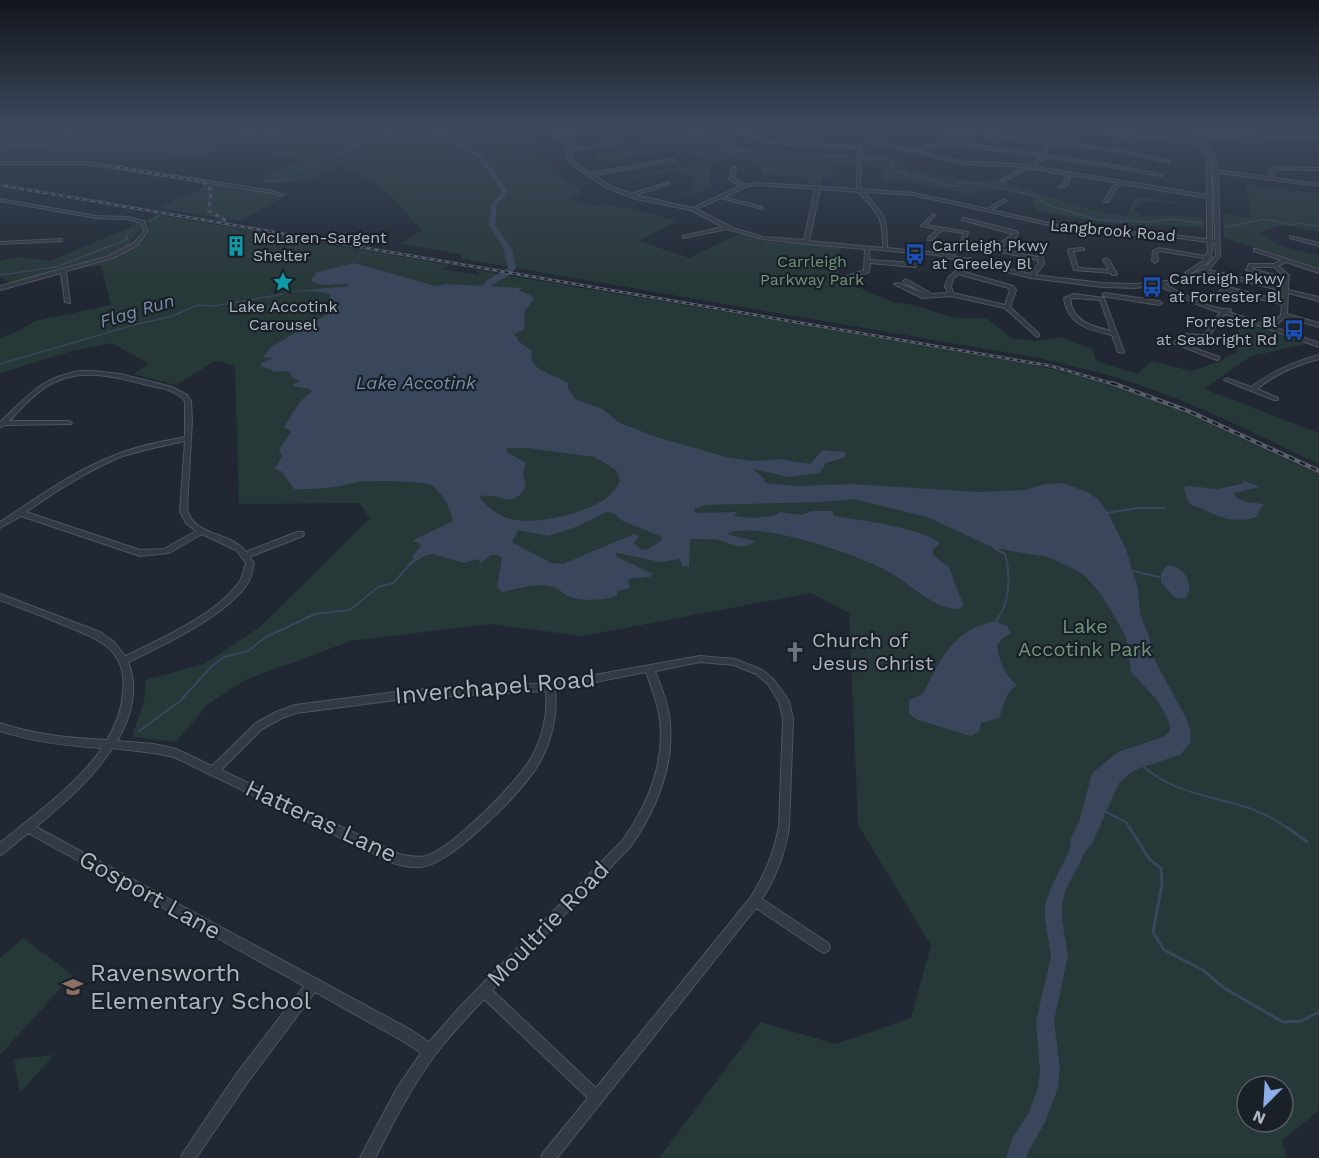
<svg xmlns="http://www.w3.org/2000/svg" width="1319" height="1158" viewBox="0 0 1319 1158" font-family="'Work Sans',sans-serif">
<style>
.green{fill:#273838;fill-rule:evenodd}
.water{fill:#39465b;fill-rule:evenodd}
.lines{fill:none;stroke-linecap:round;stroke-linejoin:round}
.stream-far2{stroke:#39465b;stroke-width:1.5}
.stream-far1{stroke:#39465b;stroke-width:2}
.stream{stroke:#39465b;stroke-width:3}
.river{fill:#39465b;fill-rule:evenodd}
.minor-casing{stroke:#4f555f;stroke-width:2}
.minor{fill:#343a44;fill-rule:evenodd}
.rail-far1-casing{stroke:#59606c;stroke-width:3}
.rail-casing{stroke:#59606c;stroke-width:4.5}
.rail-far1{stroke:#1a2028;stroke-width:1.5;stroke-dasharray:4;stroke-linecap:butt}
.rail{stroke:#1a2028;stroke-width:2;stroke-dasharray:6;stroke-linecap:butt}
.labels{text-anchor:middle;stroke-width:4.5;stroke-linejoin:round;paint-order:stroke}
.far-street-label{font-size:16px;fill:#afb5c1;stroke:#1a2028}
.far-poi-label{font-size:16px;fill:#afb5c1;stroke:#1a2028;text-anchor:start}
.far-park-label{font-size:16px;fill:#71947a;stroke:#1a2028}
.far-water-label{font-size:18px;font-style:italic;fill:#7a8ca6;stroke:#1a2028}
.park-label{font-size:20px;fill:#71947a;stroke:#1a2028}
.poi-label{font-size:20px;fill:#afb5c1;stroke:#1a2028;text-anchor:start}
.near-street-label{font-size:24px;fill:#afb5c1;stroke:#1a2028}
.near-poi-label{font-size:24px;fill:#afb5c1;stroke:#1a2028;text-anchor:start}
</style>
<rect width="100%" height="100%" fill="#212833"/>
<path class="green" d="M275,125h234l-21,4 6,8 33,-4 10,7 -22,3 3,8 18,-2 13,20 33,22 -14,7 27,8 9,-3 73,18 -38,20 50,17 50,-24 40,9 62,5 -4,36 23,4 36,15 13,1 47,14h30l25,20 23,3 28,-4 30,12 4,12 41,13 15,-13 39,10 27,-9 20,-11 -8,-6 12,-23 64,22 -55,12 -47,33 115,44v31c-66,-31 -133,-66 -204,-87 -25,-7 -51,-13 -77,-19l-575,-99 -3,-5 -59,-10 21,-14c-32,-33 -36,-49 -83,-64 -32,16 -44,20 -81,14l43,-21 -49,-2 -252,5v-15l86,-5 48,1 92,-3 24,-5z
M637,125h40l79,24 98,6 -1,10 -19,-1 -2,12 -10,2 -1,8 -13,-1 1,-7 -48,-4 1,-5 -8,-8 -23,-3 -22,7 2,20 -23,12 -10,-5 12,-3 6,-10c-17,-12 -43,-5 -63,-1l-2,-2 65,-12 6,-5c-30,-20 -70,4 -104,2l-4,-6 48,-10 8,-5c-17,-13 -38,-2 -58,-2l38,-8z
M862,155l31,2 21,15 63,9 21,-1 81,26 46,11 11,-20 68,9 -58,-5 -7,1 -5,9 9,6 31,-2 29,3 2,10c-30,-4 -58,-1 -88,-4 -27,-3 -55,-8 -82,-14l-4,-13 -32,-8 -31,5 -48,-10 -32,-2 -5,-2v-11l-21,-5z
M57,161l35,1 198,32 -51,27 -80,-13 51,-24 -125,-19 -27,-1z
M1246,184l73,9v38l-40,-6 -19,8 21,13 38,10v11l-95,-29 -1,-24 28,4z
M158,215l292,50 -8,4 38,6 -4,-5 541,91 92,22 39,13 171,78v636l-37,31 5,17h-628l102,-136 74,22 76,-26 20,-73 -73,-120 -9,-212 -38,-20 -228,43 -94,-12 -138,17 -106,39 -37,24 -32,38 -42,-5 -1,-4 11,-32 2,-21 58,-16 56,-37 110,-109 -11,-15 -120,1 -4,-139 -20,-4 -39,24 -43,-11 16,-10 -37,-21 -40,8 -72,22v-35l16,-6 19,-11 76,-16 -10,-40 -26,5c17,-5 91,-23 72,-50zM1247,1086h36v36h-36z
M138,224l2,6 -12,15 -19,10 -99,28 -10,-7v-15l17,-4 33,4z
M23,938l50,37 -73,80v-97z
M54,1055l-34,38 -6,-34z"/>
<path class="water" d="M354,263l81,23 11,-2 77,4 -5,2 12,5 4,4 -9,12 -1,18 -11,6 4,1 1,5 14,10c-4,22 23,22 36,32v5l7,11 28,10 15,13 35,14 77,22 24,3 26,-2 30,5 13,-14 22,2 1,5 -20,6 -6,10 -31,4 -37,-8 12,9 1,5 33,3 53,-2 129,8 45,-2 20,-6 19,-1 25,10 9,6 10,14 18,36 12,40 2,25 9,22 5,23 31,57 5,12 1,14 -11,13 -40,13 -11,6 -10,9 -27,61 -20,21 -2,-24 9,-19 13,-49 26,-21 45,-15 7,-6 -1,-9 -11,-21 -27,-29 -5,-35 -13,-23 -13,-21 -15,-17 -9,-6 -28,-13 -54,-9 -67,-31 -74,-18 -31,3 -117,3 -11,4 1,4 39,-1h3l-3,4 18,2 21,-2 7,-4 21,3 11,-4h20l2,5c20,3 96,13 106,28l-7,5v6l16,12 14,37 -3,5c-25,1 -47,-23 -68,-35 -28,-18 -136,-55 -166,-40l29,7c-12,11 -23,3 -36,-1 -3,-1 -24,-1 -29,-1l-1,28 -7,-1 -2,-7 -20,3 -43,-9 -2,1 2,3 36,17 -3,3 -18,1 -4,3 2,7 -13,3 1,4c-14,6 -39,7 -52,0 -5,-3 -7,-7 -12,-8 -17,-5 -36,2 -52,5l-5,-5 5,-29 -4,-3h-7l-10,8 -3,-4 -14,4 -31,-9 -9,2 -16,11 -1,-2 7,-6 -2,-3 9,-9 -2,-4 -7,-2 41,-20c-3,-14 -10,-26 -20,-35 -6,-5 -65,-6 -75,-4 -21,5 -42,8 -64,7l-13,-18 -6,-2 7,-13 -3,-6 12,-18 -7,-5c10,-14 13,-26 28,-35l-2,-3 -18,-3 8,-6 -7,-2 -5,-7 -16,1v-2l-11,-4v-3l12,-5 -10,-1 8,-10 60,-35 7,-9 -8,-5v-4c-15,-4 -31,-4 -47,0l9,-3 57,-5 -2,-2 -26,1 -10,-4 6,-9zM506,448h22l67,9 21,13 4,11c-2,4 -5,9 -8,12 -19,20 -82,35 -107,24 -11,-4 -19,-12 -26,-20 21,-7 32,16 47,-11l-3,-12 3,-11 -18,-10zM607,512l6,1 10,8 39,16 -1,4 -15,9 -6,-1 -6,-6 5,-6 -5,-3 -71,30 -12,-1 -39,-21 6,-12 30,6 28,-9z
M1244,481l16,6 -27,6c6,11 20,9 30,11l-7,13c-20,7 -39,0 -56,-9 -4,-2 -10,-2 -12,-7 -2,-4 -3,-10 -4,-14l5,-1 28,3 25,-5z
M1167,565c17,1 29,20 18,34l-10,-1 -14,-16v-9z
M996,621l11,5 4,7 -9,6 -5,6c3,16 6,29 20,40 -13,9 -12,20 -18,33l-18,5 -2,8 -8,5 -53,-16 -9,-6v-14l14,-6c18,-36 30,-65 73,-73z"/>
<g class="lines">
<path class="stream-far2" d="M661,125l4,3 50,11 19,12h18c15,15 42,4 60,4 13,0 26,1 39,2
M391,132l27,-4
M0,150l66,-5 40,3 24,-3h80l117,-20
M327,158l17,-7 1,-5 14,1 -4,-3 11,-1 23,-9
M866,158l26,2 -1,9 60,17h7v-3l23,1 53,11 13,10 52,15 52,2 18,-3 32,4
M265,182l26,-3 4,-6 24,-11
M150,221l8,-5
M1226,227l39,-8 29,6 3,-2 20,3 2,-3
M0,275l56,-8 72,-28 -3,-3 7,-5
M0,364l137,-40 33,-7 28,-12 16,1 69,-12"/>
<path class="stream-far1" d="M1106,513l32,-5h27
M994,548l11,6c6,21 5,50 -9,67
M1133,571l26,6
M139,731l41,-30 32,-35 12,-9 24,-6 18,-14 49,-23 35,-4 28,-23 15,-4 15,-16
M1142,765c43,40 102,28 146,64
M1104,811l22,11 4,7"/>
<path class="stream" d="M1129,827l21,33 11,8 1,16 -9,48 11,18 39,20 21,18 59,34 18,-1 18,-9
M1287,827l20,15"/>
<path class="river" d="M406,125h9l32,9 7,8 28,13 26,37 -11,12 -2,21 17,24 4,19 -6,7 -17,9 -12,14 -7,-2 13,-16 21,-12 -4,-19 -15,-24 2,-21 11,-12 -24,-35 -28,-13 -7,-8z
M1078,844l6,2 2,5 -20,38 -4,15v15l6,37 -14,65 6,49 -2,18 -13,34 -17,30 -2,6h-20l6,-19 16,-25 10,-26 2,-18 -4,-49 15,-65 -6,-37v-15l8,-21 19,-37z"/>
<g class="minor-casing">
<path id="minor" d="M19,125h4v10l-4,8 42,-2 9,-16h4l-9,16 161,-3 16,-3 26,-10h6l-30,12 -18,3 -137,2 -89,4v-2l15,-1 4,-8z
M123,125h70l-2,1z
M540,125h5l14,9 47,-9h8l-53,11 7,7 1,5 19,-1 35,-7 2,1 -37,8 -19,1c2,13 11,17 21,23l84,-14 -1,2 -79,14 17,11 20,8 38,-12v2l-34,11 57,13 49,-22 -11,-6 2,-12 2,-1 2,1 -2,11 12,6 11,-2 100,6 1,-40 -88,-6 -63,-18h6l57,16 89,6 1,-2h2l-1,5 -1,38 2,1 51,4 74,16 17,-10 2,1v1l-15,9 80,18 101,7 35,4v-41l-84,-14 -7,5 -8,13h-2l-2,-1 8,-14 7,-4 -48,-8 -3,10 -7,3 -2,-1 5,-4 3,-8 -39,-7 -26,14 -1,-2 23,-13 -60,-3 -101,-23 2,-1 46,10 13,-4 25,-3 27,2 66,9 4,-11 -65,-8 -108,-3 -2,-1 2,-1 108,3 66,8 5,-16h4l-1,2 143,14 -18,-16h4l9,8 126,4v2l-123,-4c14,13 21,16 21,35l53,7 -1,-7 7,-3 43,1v2l-42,-1 -4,2 1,7 45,6v2l-101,-13 2,83 -11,14 74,18v-8l-37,-10 3,-6h25l7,-4 -27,-9v-2h2l63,20v4l-33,-11 -8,4 11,9 -1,15 31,7v4l-31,-8 -1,21 32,9v4l-34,-10 -11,10 45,16v4l-93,-33 -5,4 -13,20 -21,-1 -7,6 39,14v2l-2,1 -44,-17 11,-9 20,1 13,-19 4,-3 -27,-10 -36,-18 -23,3 -33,-1 -71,-9 -61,-15 -9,8 52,15 3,4 -6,17 29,27v2l-2,1 -32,-29 -54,-12 -29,2 -28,-14 5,-1 26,11 -21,-12 -1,-1 3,-2 26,15 16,-1 -3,-7 4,-9 16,-15 -28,-7 -68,-6 1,11 45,3 3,2 -3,2 -45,-4 -1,9 -28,10 -3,-2 1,-1 25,-9 1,-21 -59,-5 -43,-5 -36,-10 -44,9v-2l40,-9 -32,-17 -55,-11 -29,-11 -18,-12h-2l-1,-2 -14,-9 -5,-6 -3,-16 -3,-4zM1054,129l147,15c9,8 12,14 12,26h-2v-10l-8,-13h-2l6,13v35l-175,-29 11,-6 2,-3 61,9 55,10 2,-1 -39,-8 -79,-12 4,-12 66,8 52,11 2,-1 -54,-12 -65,-8zM936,146h27l78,11 -1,1 -13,8 -11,-2 -52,-2 -48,-11zM1211,172h2l1,24h-2zM757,185l58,4 -11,51 -41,-3 -30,-9 -37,-19 25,-11 41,11v-2l-38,-10 22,-10zM820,189l39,3c20,24 24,23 24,56l-74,-7zM864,192l49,3 158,35 101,7 35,5 1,9 -3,5 -46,-8 -6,3 -1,10 3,2 3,-2 -1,-9 3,-1 44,7 -1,3 -17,11 -1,1 3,2 19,-12 2,-4h3v-2l-2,-1 2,-5v-8h3l1,13 -12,13 -27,11 -42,4 -33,-1 -59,-7 -8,-1 9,-11 -3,-16 -4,1 1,8 -40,-8 18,-11 2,-5 -2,-2 -52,-13 -2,1v1l51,14 -20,14 -10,-2 -2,1v1l57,12v4l-8,10 -58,-14 -2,-2 -2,1 -15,-3 7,-10 6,-5 2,-9 -42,-7 9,-10 -2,-1 -12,12 17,3 -10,9v2h4l10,-10 21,3 -1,7 -6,4 -7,11 -12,-2 -50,-5c0,-33 -2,-32 -23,-56zM1212,198l2,1 1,41h-3zM1253,267h21l9,8v2l-31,-8zM1206,272l77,19 -1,10 -50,-13 -10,1 -3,2 3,5 27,7 2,-1 3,-4 28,6 -1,11 -12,11 -40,-14 2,-2 -1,-1c-18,2 -48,-16 -66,-25l16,-2zM958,274l51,14 1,2 -5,15 -52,-12 -2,-7 2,-7zM1225,292h7l17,5 -2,2 -21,-5z
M825,125h4l-6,6h-2z
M0,162h86l187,29 10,4 -2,1 -9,-3 -186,-29h-86z
M0,199l96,17 32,1 16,4 4,10 -10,14 -25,13 -47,13 4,32 -5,-1 -4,-29 -61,17v-4l109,-30 25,-13 10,-12 -4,-8 -12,-4 -32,-1 -96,-17z
M1290,236l29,7v3l-29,-8z
M60,239h2v2l-62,3v-2z
M1082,248l2,1v1l-11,1 5,17 31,2 -6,-10 3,-2 3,2 8,14 -1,1h-4l-1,-2 -37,-3 -6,-20 2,-1z
M1105,293l54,8 3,2 -3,2 -56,-9v-2z
M1074,294l30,4 20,54 -1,1 -5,-1 -6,-17c-23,-5 -44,-10 -48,-37zM1074,298l26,2 11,31c-20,-5 -38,-9 -41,-32z
M1319,355v4c-23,6 -44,15 -62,30l21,9v2h-4l-50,-20 3,-2 2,1 22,8c21,-16 43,-25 68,-32z
M79,371h14l27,3 52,13 15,8 4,6 1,20 -5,87c5,29 44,23 59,44l51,-20h6l1,2 -1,2 -54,21 5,6c-2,6 -2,13 -5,18 -19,33 -87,65 -121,81 11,26 3,56 -11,79l37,3 22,5 36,17 44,-43 20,-11 19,-7 116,-15 139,-7 150,-27 35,3 27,11 12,10 15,21 4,18 -4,108c-4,26 -13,50 -27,72l66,44 2,4 -2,4 -4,2 -4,-2 -64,-43 -199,250h-16l2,-5 45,-55 -104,-99c-17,18 -34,36 -49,56 -24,32 -42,68 -60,103h-15l37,-70 24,-35 -20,-13 -86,-48 -68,91 -51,75h-15l2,-5 54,-80 67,-87 -276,-153 -24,20 -4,2v-12c33,-27 78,-59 102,-95 -35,-2 -68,-6 -102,-17v-8c35,12 70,15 107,17 9,-15 15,-30 16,-48 5,-44 -27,-54 -62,-68 -20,-9 -41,-16 -61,-24v-6l100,38 14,10 11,14c36,-17 92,-42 115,-75 3,-5 4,-12 6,-18l-10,-13 -34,-16 -33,19 -29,3 -119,-40 -21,12v-6c36,-23 72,-50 113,-66 23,-10 48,-14 72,-19v-36c-11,-13 -27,-13 -42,-17 -34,-9 -69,-17 -100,5 -12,8 -23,21 -34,32h60l3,2 -1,1 -66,1 -5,3v-6c29,-26 38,-43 79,-51zM185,441l-5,70 6,12 10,8 -32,18 -24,1 -114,-38c29,-20 59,-40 92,-54 21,-8 44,-12 67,-17zM700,662l34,3 22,9 12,10 11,18 4,17 -4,108c-5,25 -14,48 -28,70l-155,191 -104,-98 139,-144c26,-38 45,-84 38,-131 -2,-15 -9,-30 -14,-44zM646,672c5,14 10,27 13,41 8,45 -10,90 -36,127l-164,168 -30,34 -18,-12 -375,-203c28,-24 57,-48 76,-79l42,5 20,4 219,106c12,4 25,6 36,2 30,-10 93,-73 109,-100 13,-22 20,-49 17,-75zM546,691c2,22 -3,47 -15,67 -13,24 -79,90 -105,98 -8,2 -18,0 -27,-2l-178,-84 41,-41 20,-11 14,-5 115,-15z"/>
</g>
<use href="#minor" class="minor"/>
<g class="rail-far1-casing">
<path id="rail-far1" d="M112,166l91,16 8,8 -2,21 16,9
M0,185l1051,181 66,19"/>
</g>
<g class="rail-casing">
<path id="rail" d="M1112,383l76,28 131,60"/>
</g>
<use href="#rail-far1" class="rail-far1"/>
<use href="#rail" class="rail"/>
</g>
<linearGradient id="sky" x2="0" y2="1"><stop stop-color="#12161c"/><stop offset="0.44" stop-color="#3d485b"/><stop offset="1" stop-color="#3d485b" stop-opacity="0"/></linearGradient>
<rect width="1319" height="287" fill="url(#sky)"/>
<defs>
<g id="building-bare" transform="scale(1.62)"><path d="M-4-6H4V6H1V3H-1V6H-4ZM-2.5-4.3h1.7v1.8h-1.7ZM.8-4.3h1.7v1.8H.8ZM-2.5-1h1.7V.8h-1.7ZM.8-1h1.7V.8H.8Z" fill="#0f9aa8" stroke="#1a2028" stroke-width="2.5" paint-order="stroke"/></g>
<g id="bus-bare" transform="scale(1.62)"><path d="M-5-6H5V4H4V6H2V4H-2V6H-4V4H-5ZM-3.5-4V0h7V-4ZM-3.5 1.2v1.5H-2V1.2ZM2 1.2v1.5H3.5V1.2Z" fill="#1a4fb4" stroke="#1a2028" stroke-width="2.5" paint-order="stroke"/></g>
<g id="sight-bare" transform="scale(1.62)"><path d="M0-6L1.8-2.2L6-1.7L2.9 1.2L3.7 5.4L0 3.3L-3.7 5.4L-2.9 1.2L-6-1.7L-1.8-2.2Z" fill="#0f9aa8" stroke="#1a2028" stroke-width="2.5" paint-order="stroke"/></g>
<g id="church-bare" transform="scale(1.62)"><path d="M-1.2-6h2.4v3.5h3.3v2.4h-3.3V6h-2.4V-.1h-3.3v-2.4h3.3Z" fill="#6b7280" stroke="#1a2028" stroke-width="2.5" paint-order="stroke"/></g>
<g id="school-bare" transform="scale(1.62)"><path d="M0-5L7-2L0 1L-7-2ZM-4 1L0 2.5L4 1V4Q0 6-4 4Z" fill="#8d6e63" stroke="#1a2028" stroke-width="2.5" paint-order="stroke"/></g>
</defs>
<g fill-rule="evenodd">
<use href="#building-bare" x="236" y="246"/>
<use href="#bus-bare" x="915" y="254"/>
<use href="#sight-bare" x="283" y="282"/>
<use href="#bus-bare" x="1152" y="287"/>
<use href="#bus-bare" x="1294" y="330"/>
<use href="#church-bare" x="795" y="652"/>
<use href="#school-bare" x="73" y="987"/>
</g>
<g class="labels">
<g class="far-street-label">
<text transform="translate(1113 230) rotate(5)" y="6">Langbrook Road</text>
</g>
<g class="far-poi-label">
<text x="253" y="243">McLaren-Sargent<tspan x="253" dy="18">Shelter</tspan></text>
<text x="932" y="251">Carrleigh Pkwy<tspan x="932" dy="18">at Greeley Bl</tspan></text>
<text x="1169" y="284">Carrleigh Pkwy<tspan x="1169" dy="18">at Forrester Bl</tspan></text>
<text x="283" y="312" text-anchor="middle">Lake Accotink<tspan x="283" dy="18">Carousel</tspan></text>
<text x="1277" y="327" text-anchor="end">Forrester Bl<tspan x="1277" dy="18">at Seabright Rd</tspan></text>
</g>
<g class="far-park-label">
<text x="812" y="267">Carrleigh<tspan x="812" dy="18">Parkway Park</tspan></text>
</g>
<g class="far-water-label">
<text transform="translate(137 311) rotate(-17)" y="6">Flag Run</text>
<text x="416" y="389">Lake Accotink</text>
</g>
<g class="park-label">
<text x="1085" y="633">Lake<tspan x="1085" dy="23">Accotink Park</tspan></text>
</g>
<g class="poi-label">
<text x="812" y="647">Church of<tspan x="812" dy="23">Jesus Christ</tspan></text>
</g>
<g class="near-street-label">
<text transform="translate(495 687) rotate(-5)" y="8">Inverchapel Road</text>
<text transform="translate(321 821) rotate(25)" y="8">Hatteras Lane</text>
<text transform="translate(150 895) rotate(29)" y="8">Gosport Lane</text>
<text transform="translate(548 924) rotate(-46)" y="8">Moultrie Road</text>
</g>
<g class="near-poi-label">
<text x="90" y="981">Ravensworth<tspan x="90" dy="28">Elementary School</tspan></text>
</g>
</g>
<g transform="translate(1265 1104) rotate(204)"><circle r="28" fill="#1a2028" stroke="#565c65" stroke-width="1.5"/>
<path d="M0-4.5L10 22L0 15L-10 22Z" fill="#8bade9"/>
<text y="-9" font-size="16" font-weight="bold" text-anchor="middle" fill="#afb5c1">N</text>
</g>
</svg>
